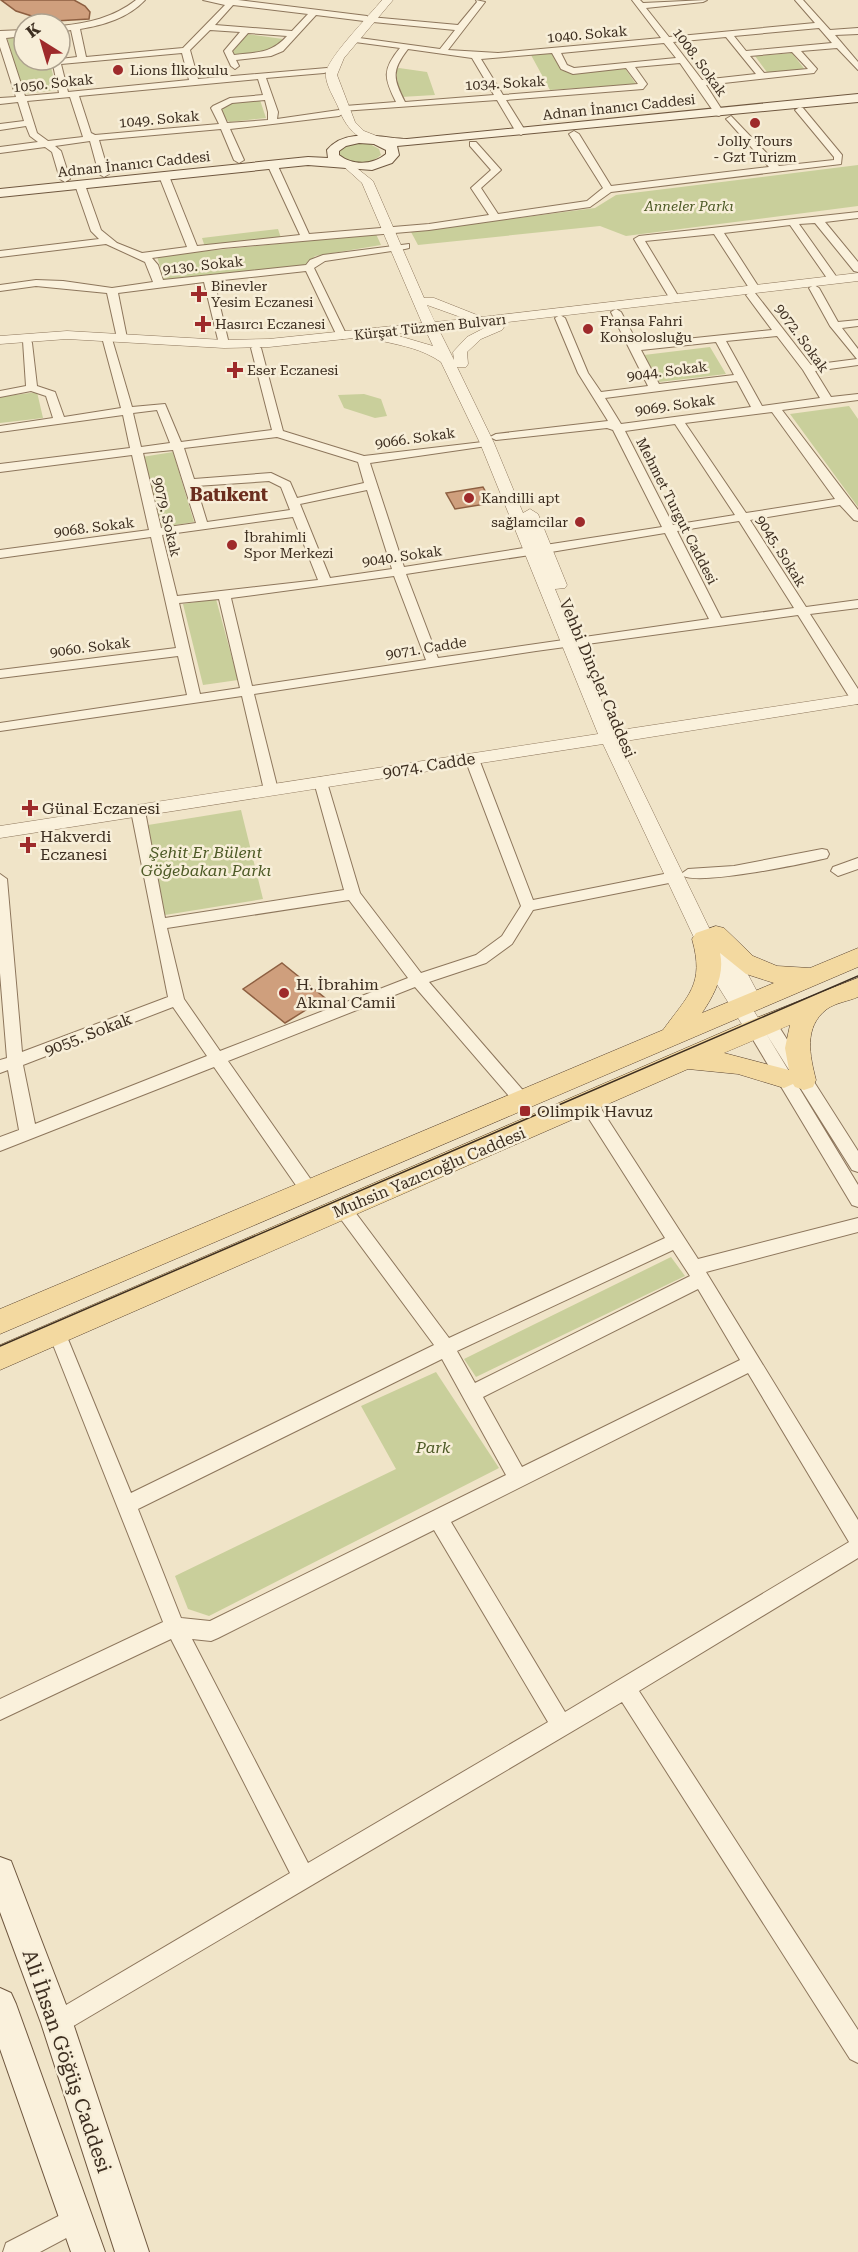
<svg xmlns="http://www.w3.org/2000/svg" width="858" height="2252" viewBox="0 0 858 2252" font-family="'Roboto Serif',serif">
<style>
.green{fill:#c9cf9b}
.building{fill:#cf9f7d;stroke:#8d5f41;stroke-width:1.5}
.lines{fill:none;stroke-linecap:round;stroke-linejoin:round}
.minor-casing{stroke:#8d765c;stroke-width:2}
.tertiary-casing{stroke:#8d765c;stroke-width:1}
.secondary-casing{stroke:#6f573f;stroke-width:2}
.primary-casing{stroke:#5b4430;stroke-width:1}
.minor{fill:#faf1dc;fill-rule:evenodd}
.tertiary{fill:#faf1dc;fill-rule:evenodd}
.secondary{fill:#faf1dc;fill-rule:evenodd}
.primary{fill:#f3d9a0;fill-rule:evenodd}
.tram{stroke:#3d2e20;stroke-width:1.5}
.poi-dot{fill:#9e2a2b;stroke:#f7eed8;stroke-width:2}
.labels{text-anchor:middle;stroke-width:5;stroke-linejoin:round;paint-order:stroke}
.far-street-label{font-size:14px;fill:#3d2e20;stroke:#f7eed8}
.far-poi-label{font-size:14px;fill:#3d2e20;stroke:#f7eed8;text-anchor:start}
.far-park-label{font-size:14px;font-style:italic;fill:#4d5a26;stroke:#f7eed8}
.street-label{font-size:16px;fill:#3d2e20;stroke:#f7eed8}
.poi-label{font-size:16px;fill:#3d2e20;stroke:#f7eed8;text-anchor:start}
.park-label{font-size:16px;font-style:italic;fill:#4d5a26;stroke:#f7eed8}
.far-district-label{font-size:18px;font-weight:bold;fill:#6b2e1e;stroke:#f7eed8}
.near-street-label{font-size:20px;fill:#3d2e20;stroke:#f7eed8}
</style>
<rect width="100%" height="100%" fill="#f0e4c8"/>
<path class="green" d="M246,34l37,5c-2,3 -3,6 -6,9 -8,7 -36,8 -45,5z
M24,35v25h25l8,30 -34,4 -16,-57z
M552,53l9,17 12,3 52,-5 11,16 -86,6 -19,-35z
M792,53l14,18 -37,4 -14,-19z
M399,68l28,4 8,23 -34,2 -6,-28z
M260,100l6,18 -36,4 -4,-2 -7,-13 11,-4z
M356,143l14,1 9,5 2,6c-12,11 -30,9 -43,1v-4l6,-6z
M858,165v41l-232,30 -26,-10 -182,19 -7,-13 184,-24 21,-13z
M278,229l3,9 -76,9 -3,-9z
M376,234l5,11 -66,11 -9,10 -142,15 -7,-25z
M710,347l16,27 -67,8 -15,-27z
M37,392l6,26 -43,5v-26z
M364,394l17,5 6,17 -12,2 -31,-10 -6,-13z
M849,406l9,13v88l-68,-93z
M173,452l21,70 -32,5 -20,-70z
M216,599l22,81 -35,5 -20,-81z
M241,810l22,89 -98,16 -17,-90z
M671,1257l14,19 -209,101 -12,-18z
M436,1372l63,96 -290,148 -21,-7 -13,-33 221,-107 -35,-63z"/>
<path class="building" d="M1,0h73l11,6 5,6 -1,7 -34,2 -17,-3 -22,-7z
M483,487l9,16 -37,6 -9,-16z
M282,963l43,35 -40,25 -42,-34z"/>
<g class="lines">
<g class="minor-casing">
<path id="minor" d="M136,0h9c-17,18 -41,25 -65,29l6,28 97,-9 42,-43 -22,-5h35l129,16 1,2 -4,3 -48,-6 -33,36 -12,5 -35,4 3,6 -4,3 -4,-3 -7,-15 16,-19 -30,-2 -20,20 8,29 129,-11v4l-3,1 -58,5 12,34 -1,7 62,-9 5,3 -5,3 -109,13 14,31 -5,3 -5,-3 -13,-31 -122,11 10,34 -5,3 -5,-3 -9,-33 -35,5 6,5 9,28 -5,3 -5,-3 -8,-27 -7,-5 -45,6v-6l38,-5 -8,-6 -4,-10 -26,4v-6l24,-3 -6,-19 -18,2v-6l16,-1 -16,-50v-16l24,-1v6l-18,2 19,58 34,-3 -7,-33 25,-3 -6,-27 -11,2v-6c28,-3 53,-8 76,-26zM233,5l75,9 -16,17 -77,-6zM248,33l39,3c-16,18 -30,16 -53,19l-2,-4zM182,53l7,27 -121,12 -7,-28zM258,79l5,16 -33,3 -17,8 -2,2 8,16 -124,11 -4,-2 -12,-37zM70,97l13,40 -35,4 -11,-8 -10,-32zM265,100l3,12v8l-41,3 -6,-14 11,-6z
M476,0l9,2 -37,48 50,3 163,-15 -29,-38h8l3,3 64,-3 -4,2 -57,6 23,29 146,-14 -20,-23h8l27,30 28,-2v6l-23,1 23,27v8l-21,-22 -36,3 16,18 -3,4 -108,12 18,28 -5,3 -3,-1 -36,-52 -45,4 12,17 -4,5 -137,11 20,32 -5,3 -5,-3 -19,-32 -155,11v-4l3,-1 51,-4c-12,-24 -14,-32 4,-54l-45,-6 -4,-3 1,-2 88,12 15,-19 -82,-8 -4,-3 1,-2 88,8 19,-23zM819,28l13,15 -86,8 -12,-15zM726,37l30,37 -54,6 -29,-38zM664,43l12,15 -102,10 -7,-3 -6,-12zM408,49l64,9 22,37 -89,7c-12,-24 -14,-31 3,-53zM792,52l16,17 -44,4 -14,-17zM552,53l9,16 12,5 53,-6 12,16 -135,11 -22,-36z
M800,107l3,1 39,47 -1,9 -230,28 -21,15 -161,23 -206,18 -71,10 6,7 5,15 143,-15 4,-5 13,-5 86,-11v4l-4,1 -80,12 -11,7 33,68 -5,3 -5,-3 -31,-65 -92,10 15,63 -5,3 -5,-3 -15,-62 -86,11 9,45 -5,3 -5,-3 -10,-45 -71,-7 -36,5v-6l36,-5 27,1 49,7 41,-6 -8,-20 -39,-18 -106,13v-6l99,-12 -8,-8 -16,-46 5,-3 5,3 16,45 16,13 25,10 45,-6 -28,-71 5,-3 5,3 28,70 103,-11 -33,-71 5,-3 5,3 32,70 120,-10 60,-9 -18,-27 20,-18 -21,-24v-4h6l25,28 -20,18 17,26 89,-13 16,-13 -34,-54 5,-3 5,3 32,52 158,-19 -41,-46 -2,-2 5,-3 48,50 55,-6v-3l-39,-47z
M858,212v6l-33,4 33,40v10l-4,-1 -39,-48 -16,1 39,55 -5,3 -4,-1 -39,-56 -66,8 36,56 -5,3 -4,-1 -37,-57 -69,7 35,58 -5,3 -5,-3 -36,-60 5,-3z
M814,285l5,3 19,34 20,-2v6l-16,2 16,21v16l-43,6 16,26 27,-3v6l-76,10 76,100v11l-4,-1 -14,-15 -90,15 56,87 52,-7v8l-48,6 48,75v15l-5,-1 -55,-88 -262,36 -282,43 24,96 -7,5 -7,-5 -22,-94 -242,35v-8l187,-28 -9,-39 -178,22v-8l176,-22 -25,-111 -151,21v-8l149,-20 -17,-75 -132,17v-8l130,-16 -7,-33 -123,17v-6l53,-8 -7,-22 -15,-5 -31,6v-6l26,-5 -3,-45h8l1,2 5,43 18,6 9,25 57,-9 -18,-67 5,-3 4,1 20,68 33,-3 16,38 91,-12 -21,-82 5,-3 5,3 22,83 81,25 127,-15v4l-4,1 -117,17 34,104 126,-20 6,4 -6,4 -124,19 32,84 271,-39 -44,-86 -120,20 -6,-4 6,-4 117,-18 -49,-97 -6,-2 -111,12 -6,-3 6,-3 112,-13 -30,-48 -23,-55 5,-3 5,3 23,55 13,19 47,-6 -37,-74 5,-3 5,3 17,32 134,-14 -26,-35 5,-3 4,1 56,72 46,-6 -27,-33 -21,-38zM777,336l26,34 17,28 -58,8 -36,-65zM716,342l18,33 -75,9 -18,-34zM737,381l14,26 -130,17 -16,-26zM157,410l13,33 -29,4 -8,-34zM772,412l63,87 -89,14 -61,-90zM675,424l60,91 -62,10 -48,-94zM277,437l81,25 6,21 -67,15 -7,-16 -19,-9 -77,6 -10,-31zM173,450l23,73 -35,5 -18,-75zM269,481l12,6 9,23 -83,12 -11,-36zM367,490l25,79 -62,9 -30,-74zM293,517l25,63 -141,16 -15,-61zM739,521l55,87 -73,10 -44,-87zM394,576l32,84 -174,26 -21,-88zM219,599l21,89 -40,6 -21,-91z
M472,754l7,5 54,141 141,-28 7,5 -7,5 -141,28 -21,34 -26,19 -57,19 98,113 2,4 -2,4 -6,2 -6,-2 -100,-116 -187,74 86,123 2,5 -2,5 -6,2 -6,-2 -88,-127 -214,84v-14l19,-7 -11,-60 -8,3v-13l7,-2 -7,-85v-99l7,5 15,173 146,-55 -37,-186 7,-5 7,5 20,107 179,-28 -30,-108 7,-5 5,2 34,114 61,80 55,-18 26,-19 19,-30 -56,-147zM349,900l59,78 -188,73 -36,-52 -17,-71zM173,1007l34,49 -172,68 -12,-59z
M822,849l5,1 2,4 -2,4c-20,5 -137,30 -146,16l7,-5 46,-3z
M858,858v11l-20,7 -7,-5 2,-4z
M768,1017l6,2 84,132v21l-6,-2 -90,-143 -2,-4 2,-4z
M755,1023l6,2 97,160v22l-6,-2 -103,-172 -2,-4 2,-4z
M588,1097l6,1 104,161 160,-41v14l-152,40 152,248v38l-219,133 219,339v33l-8,-4 -228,-357 -557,329 -8,4 -8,-4 -4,-8 4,-8 241,-142 -119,-234 -171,81v-21l163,-77 -115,-290 3,-5 6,-3 6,3 68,166 303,-148 -97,-131 -3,-5 3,-5 6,-2 6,2 100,134 216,-100 -83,-130 -2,-5 2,-5zM673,1250l17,26 -215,107 -18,-32zM698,1289l42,71 -218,107 -39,-70zM442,1359l64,116 -296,146 -29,-3 -43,-109zM748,1373l101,169 -284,170 -114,-190zM434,1530l114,192 -240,141 -116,-224 19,2 7,-3z
M78,2206l9,3 3,9 -3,9 -47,25h-37l3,-9z"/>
</g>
<g class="tertiary-casing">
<path id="tertiary" d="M382,0h11l-49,58 -7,17 18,47 9,9 18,7 2,3 -6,4c-21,-6 -32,-17 -39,-36 -4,-10 -14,-25 -13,-35 0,-15 45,-60 56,-74z
M348,161l25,20 51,117h10l48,19 376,-44v8l-359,42 5,4 -2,3 -21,9 -14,13 1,12 -2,3h-9l37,76 29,70 7,-4 8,5 29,71 -2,3 -10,1 59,142 244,-37v10l-239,38 93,192 7,-3 7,2 36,68 -3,5 -7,2 13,21 -3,5 -7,3 -7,-3 -35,-56 -110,-234 -603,94v-12l598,-92 -118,-291 -39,-81c-19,-13 -37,-16 -59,-21l-2,-3 2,-3 -113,12 -45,1 -157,-9 -67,5v-8l67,-5 157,9 45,-1 153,-16 -60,-140 -20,-18zM427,305l39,14 -31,3zM492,324l-25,13 -14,15 1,8 -15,-30zM426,331l7,15 -41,-12z"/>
</g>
<g class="secondary-casing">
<path id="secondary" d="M858,94v8l-461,44 2,9 -7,8 -20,7 -64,-5 -308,32v-8l308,-32 20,1 -1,-8c19,-23 54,-12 80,-11zM359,143l15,1 12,6v4c-13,11 -33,12 -47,1v-4l7,-5z
M0,1857l11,4 62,162 76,229h-34l-74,-229 -41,-111z
M0,1988l11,5 5,11 89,248h-34l-71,-203z"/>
</g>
<g class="primary-casing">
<path id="primary" d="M716,926l8,2 29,28 24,10 33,2 48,-20v19l-858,367v-25l663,-279c25,-35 42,-45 29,-91l4,-6zM720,953l26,21 28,9 -72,30c12,-18 23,-38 18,-60z
M858,978v19c-9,4 -23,6 -31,12 -24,18 -17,47 -11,71l-3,7 -9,3 -9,-3 -2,-3 -9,4 -46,-14 -50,-5 -688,301v-25l746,-323zM790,1025l-5,23 4,22 -65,-17z"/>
</g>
<use href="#minor" class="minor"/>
<use href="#tertiary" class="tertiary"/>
<use href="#secondary" class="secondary"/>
<use href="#primary" class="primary"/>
<path class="tram" d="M0,1346l858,-370"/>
</g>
<g class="poi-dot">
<circle cx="118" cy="70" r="6"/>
<circle cx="755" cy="123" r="6"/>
<path d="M196 285h6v6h6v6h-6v6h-6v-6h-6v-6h6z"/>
<path d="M200 315h6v6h6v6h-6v6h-6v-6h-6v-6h6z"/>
<circle cx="588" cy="329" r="6"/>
<path d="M232 361h6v6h6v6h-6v6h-6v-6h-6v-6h6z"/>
<circle cx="469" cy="498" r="6"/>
<circle cx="580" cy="522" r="6"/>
<circle cx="232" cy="545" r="6"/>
<path d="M27 799h6v6h6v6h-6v6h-6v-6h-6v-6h6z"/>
<path d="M25 836h6v6h6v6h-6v6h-6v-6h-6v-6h6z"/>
<circle cx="284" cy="993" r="6"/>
<rect x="519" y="1105" width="12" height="12" rx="3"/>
</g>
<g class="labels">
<g class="far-street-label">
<text transform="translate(587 34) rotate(-5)" y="5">1040. Sokak</text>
<text transform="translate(700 62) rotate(54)" y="5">1008. Sokak</text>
<text transform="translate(53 83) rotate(-6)" y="5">1050. Sokak</text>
<text transform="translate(505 83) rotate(-3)" y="5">1034. Sokak</text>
<text transform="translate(619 107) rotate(-6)" y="5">Adnan İnanıcı Caddesi</text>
<text transform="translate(159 119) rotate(-5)" y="5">1049. Sokak</text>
<text transform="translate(134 164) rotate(-6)" y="5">Adnan İnanıcı Caddesi</text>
<text transform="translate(203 265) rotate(-6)" y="5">9130. Sokak</text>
<text transform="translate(430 327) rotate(-6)" y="5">Kürşat Tüzmen Bulvarı</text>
<text transform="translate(802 338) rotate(54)" y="5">9072. Sokak</text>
<text transform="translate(667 371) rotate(-7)" y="5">9044. Sokak</text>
<text transform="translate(675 405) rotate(-8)" y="5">9069. Sokak</text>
<text transform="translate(415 438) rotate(-8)" y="5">9066. Sokak</text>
<text transform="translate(677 511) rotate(63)" y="5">Mehmet Turgut Caddesi</text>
<text transform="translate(167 517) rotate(77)" y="5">9079. Sokak</text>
<text transform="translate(94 527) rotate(-7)" y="5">9068. Sokak</text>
<text transform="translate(781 551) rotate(58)" y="5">9045. Sokak</text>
<text transform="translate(402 556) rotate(-8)" y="5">9040. Sokak</text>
<text transform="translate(90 647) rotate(-7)" y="5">9060. Sokak</text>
<text transform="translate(426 648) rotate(-9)" y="5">9071. Cadde</text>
</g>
<g class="far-poi-label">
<text x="130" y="75">Lions İlkokulu</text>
<text x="755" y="146" text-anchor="middle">Jolly Tours<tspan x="755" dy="16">- Gzt Turizm</tspan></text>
<text x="211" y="291">Binevler<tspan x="211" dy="16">Yesim Eczanesi</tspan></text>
<text x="600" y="326">Fransa Fahri<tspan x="600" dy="16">Konsolosluğu</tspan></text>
<text x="215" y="329">Hasırcı Eczanesi</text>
<text x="247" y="375">Eser Eczanesi</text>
<text x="481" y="503">Kandilli apt</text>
<text x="568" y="527" text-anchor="end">sağlamcilar</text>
<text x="244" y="542">İbrahimli<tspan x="244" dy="16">Spor Merkezi</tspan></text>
</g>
<g class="far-park-label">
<text x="689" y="211">Anneler Parkı</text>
</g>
<g class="street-label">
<text transform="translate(598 678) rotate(67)" y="6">Vehbi Dinçler Caddesi</text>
<text transform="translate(429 765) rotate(-9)" y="6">9074. Cadde</text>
<text transform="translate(88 1034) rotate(-21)" y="6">9055. Sokak</text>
<text transform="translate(429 1172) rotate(-23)" y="6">Muhsin Yazıcıoğlu Caddesi</text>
</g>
<g class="poi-label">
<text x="42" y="814">Günal Eczanesi</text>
<text x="40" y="842">Hakverdi<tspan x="40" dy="18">Eczanesi</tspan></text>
<text x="296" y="990">H. İbrahim<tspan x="296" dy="18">Akınal Camii</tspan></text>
<text x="537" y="1117">Olimpik Havuz</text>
</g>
<g class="park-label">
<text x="206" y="858">Şehit Er Bülent<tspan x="206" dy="18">Göğebakan Parkı</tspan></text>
<text x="433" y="1453">Park</text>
</g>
<g class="far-district-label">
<text x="229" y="501">Batıkent</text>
</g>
<g class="near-street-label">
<text transform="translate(67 2061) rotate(71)" y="7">Ali İhsan Göğüş Caddesi</text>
</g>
</g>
<g transform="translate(42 42) rotate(323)"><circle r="28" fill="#f7eed8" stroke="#ada18e" stroke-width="1.5"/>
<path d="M0-4.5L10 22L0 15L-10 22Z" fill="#9e2a2b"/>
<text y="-9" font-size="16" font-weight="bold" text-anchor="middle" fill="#3d2e20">K</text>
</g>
</svg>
